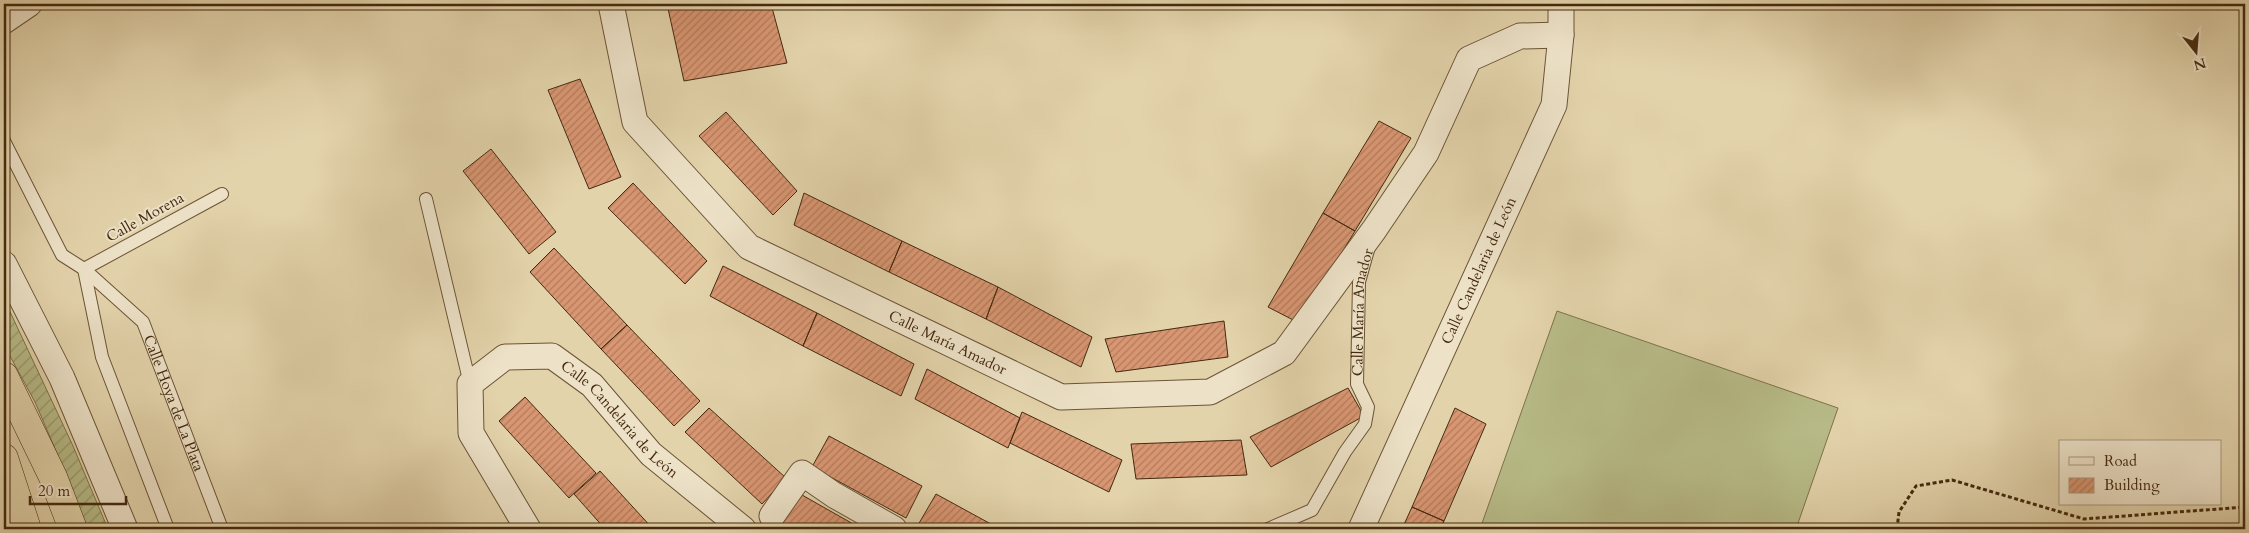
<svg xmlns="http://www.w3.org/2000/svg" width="2249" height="533" viewBox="0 0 2249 533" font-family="Cardo,serif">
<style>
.garden{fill:url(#garden-furrows);stroke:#7e724b}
.pitch{fill:#b7bb87;stroke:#7e724b}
.building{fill:url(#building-hatch);stroke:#442a0f}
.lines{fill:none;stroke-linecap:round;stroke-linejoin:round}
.lane-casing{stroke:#6c5436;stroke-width:14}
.street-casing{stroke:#6c5436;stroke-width:27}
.highway-casing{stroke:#442a0f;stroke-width:29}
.path{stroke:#442a0f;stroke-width:3;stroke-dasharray:4 2.5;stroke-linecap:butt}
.lane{stroke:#ede2c8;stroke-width:12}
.street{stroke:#ede2c8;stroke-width:25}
.highway{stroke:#e3d3ab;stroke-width:28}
.labels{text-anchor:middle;stroke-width:4;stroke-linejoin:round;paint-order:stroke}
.street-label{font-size:15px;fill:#442a0f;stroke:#ede2c8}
</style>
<defs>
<pattern id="garden-furrows" width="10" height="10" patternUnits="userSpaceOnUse" patternTransform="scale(1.25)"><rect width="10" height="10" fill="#b7bb87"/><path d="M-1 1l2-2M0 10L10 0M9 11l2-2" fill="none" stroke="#96986d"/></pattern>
<pattern id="building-hatch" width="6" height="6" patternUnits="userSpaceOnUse" patternTransform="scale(1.25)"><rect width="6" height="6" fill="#d99672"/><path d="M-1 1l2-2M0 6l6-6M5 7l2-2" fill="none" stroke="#b27b5c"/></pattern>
</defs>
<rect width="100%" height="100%" fill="#e3d3ab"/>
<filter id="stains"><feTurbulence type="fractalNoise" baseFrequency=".004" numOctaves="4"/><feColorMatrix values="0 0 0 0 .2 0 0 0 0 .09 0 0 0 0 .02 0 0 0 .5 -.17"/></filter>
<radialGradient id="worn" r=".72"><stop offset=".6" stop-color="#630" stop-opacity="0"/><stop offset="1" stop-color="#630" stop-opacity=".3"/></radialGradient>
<path class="garden" d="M4,299l69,147 35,83h-23l-14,-43 -36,-84 -31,-57z"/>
<path class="pitch" d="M1557,311l281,97 -42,121h-316z"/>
<path class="building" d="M667,4h104l16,59 -103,18z
M580,79l41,98 -32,12 -41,-99z
M726,112l71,79 -24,24 -74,-79z
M1379,121l32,17 -56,93 -32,-18z
M491,149l65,83 -27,22 -66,-83z
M633,183l74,78 -22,23 -77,-76z
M804,193l98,48 -13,31 -95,-47z
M1323,213l32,18 -56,92 -31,-16z
M902,241l96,46 -12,32 -97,-47z
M554,248l73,77 -26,24 -71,-77z
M723,266l94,47 -14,33 -93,-50z
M998,287l94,50 -11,30 -95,-48z
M817,313l97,51 -13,32 -98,-50z
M1224,321l4,36 -112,15 -11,-33z
M627,325l73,76 -26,25 -73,-77z
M927,369l93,49 -12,30 -93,-49z
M1348,388l16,28 -93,51 -21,-30z
M525,397l71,76 -27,25 -70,-77z
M709,408l77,70 -24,26 -77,-72z
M1455,408l31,16 -42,97 -32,-14z
M1022,412l100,48 -13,32 -99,-49z
M829,436l93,50 -16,32 -94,-51z
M1241,440l6,35 -111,4 -5,-35z
M600,471l53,58h-48l-31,-35z
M795,491l67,38h-70l-16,-9z
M936,494l64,35h-74l-8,-4z
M1412,507l32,14 -3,8h-39z"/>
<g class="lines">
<g class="lane-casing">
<g id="lane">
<path id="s1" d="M4,141l58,114 22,14 59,53 79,207"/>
<path d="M426,199l44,185"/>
<path d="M84,269l18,88 66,172"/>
<path d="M84,269l138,-75"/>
<path id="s2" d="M1268,529l44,-19 33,-58 20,-28 3,-17 -11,-23 2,-102 9,-32"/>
</g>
</g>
<g class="street-casing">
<g id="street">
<path id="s3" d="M611,4l24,118 114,125 312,150 149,-5 74,-39 90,-123 52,-77 43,-94 51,-23 41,-1"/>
<path d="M4,21l25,-17"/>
<path d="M4,264l58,114 63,151"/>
<path d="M772,516l30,-43 32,22 60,34"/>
<path id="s4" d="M528,529l-57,-96 -1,-49 35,-27 47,-1 40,29 59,69 92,75"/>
<path id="s5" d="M1361,529l193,-424 7,-70v-31"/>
</g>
</g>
<g class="highway-casing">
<path id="highway" d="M4,376l49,101 20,52
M4,458l23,71"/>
</g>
<path class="path" d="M1897,529l2,-17 17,-26 36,-6 132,39 161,-12"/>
<use href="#lane" class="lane"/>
<use href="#street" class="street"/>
<use href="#highway" class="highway"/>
</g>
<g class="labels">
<g class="street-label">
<text transform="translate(145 217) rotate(-29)" y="5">Calle Morena</text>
<text dy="5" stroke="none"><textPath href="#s5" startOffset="284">Calle Candelaria de León</textPath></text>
<text dy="5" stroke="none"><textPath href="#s2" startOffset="264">Calle María Amador</textPath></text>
<text dy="5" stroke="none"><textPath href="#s3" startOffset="510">Calle María Amador</textPath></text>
<text dy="5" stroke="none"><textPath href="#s1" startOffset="320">Calle Hoya de La Plata</textPath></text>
<text dy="5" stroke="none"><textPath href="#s4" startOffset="345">Calle Candelaria de León</textPath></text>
</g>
</g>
<rect width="2249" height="533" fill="none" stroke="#e3d3ab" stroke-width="20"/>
<rect x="5" y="5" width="2239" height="523" fill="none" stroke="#442a0f" stroke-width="2.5"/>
<rect x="10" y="10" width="2229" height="513" fill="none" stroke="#442a0f"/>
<rect x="2059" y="440" width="162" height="65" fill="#ede2c8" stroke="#a9987e"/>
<rect x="2069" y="457" width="25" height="8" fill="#ede2c8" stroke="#a9987e"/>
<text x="2104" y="466" font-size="15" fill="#442a0f">Road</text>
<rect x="2069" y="478" width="25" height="15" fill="url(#building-hatch)" stroke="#a9987e"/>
<text x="2104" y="490" font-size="15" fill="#442a0f">Building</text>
<g transform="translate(2196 52) rotate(163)" stroke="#ede2c8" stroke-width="4" paint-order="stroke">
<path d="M0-4L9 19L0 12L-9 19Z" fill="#442a0f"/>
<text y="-8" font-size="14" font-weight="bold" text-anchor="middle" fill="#442a0f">N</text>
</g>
<path d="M30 496v8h96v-8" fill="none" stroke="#442a0f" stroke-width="2.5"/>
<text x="38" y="496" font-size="15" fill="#442a0f" stroke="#ede2c8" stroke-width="4" paint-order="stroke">20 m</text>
<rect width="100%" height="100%" filter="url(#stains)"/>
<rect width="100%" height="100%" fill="url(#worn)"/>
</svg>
